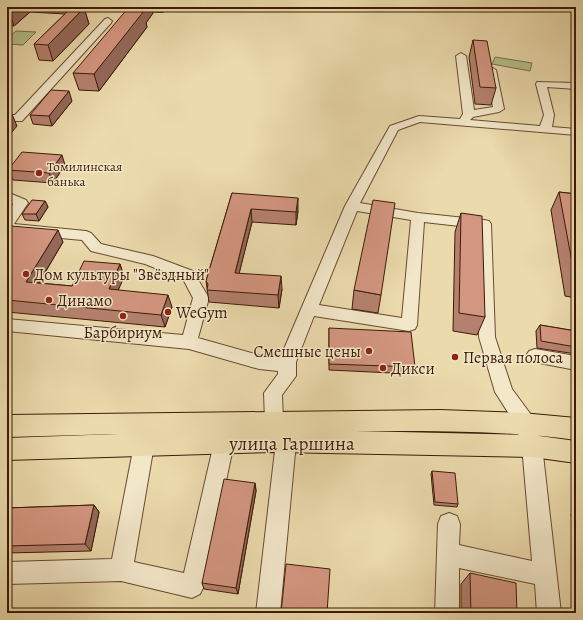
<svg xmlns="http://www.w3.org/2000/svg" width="583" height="620" viewBox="0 0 583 620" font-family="Alegreya,serif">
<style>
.green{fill:#b5c08c;stroke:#786e49}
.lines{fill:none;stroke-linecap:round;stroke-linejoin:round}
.minor-casing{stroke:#684b30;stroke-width:2}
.major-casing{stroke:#3c1b06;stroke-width:2}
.minor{fill:#f2e7c9;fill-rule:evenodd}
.major{fill:#ebdaac;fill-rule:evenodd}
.wall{fill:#b5816e;stroke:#3c1b06}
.shaded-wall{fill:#94695a;stroke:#3c1b06}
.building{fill:#d39680;stroke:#3c1b06}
.poi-dot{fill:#8f2418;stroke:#f2e7c9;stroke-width:1.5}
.labels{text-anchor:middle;stroke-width:3;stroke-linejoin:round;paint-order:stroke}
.far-poi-label{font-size:13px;fill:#3c1b06;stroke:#f2e7c9;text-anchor:start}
.poi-label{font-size:16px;fill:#3c1b06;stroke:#f2e7c9;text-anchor:start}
.near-street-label{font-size:19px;fill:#3c1b06;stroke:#f2e7c9}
</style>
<rect width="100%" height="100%" fill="#ebdaac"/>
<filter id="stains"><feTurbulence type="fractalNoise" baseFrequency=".005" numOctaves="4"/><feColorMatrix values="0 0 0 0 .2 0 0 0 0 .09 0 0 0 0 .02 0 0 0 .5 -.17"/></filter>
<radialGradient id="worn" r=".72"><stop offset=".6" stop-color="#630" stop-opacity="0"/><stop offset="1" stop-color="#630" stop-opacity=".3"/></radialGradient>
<path class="green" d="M16,31l20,1 -13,13 -16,-1v-5z
M495,57l37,6 -2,8 -38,-7z"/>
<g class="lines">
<g class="minor-casing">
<path id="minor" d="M97,7h69l-3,5h-3l-59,-3z
M108,18l4,3 -1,2 -89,98h-15v-6h8l90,-96z
M461,53l5,3 8,54 19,-3 -7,-37 5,-3 5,3 8,39 -5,3 -26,5 -3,3 70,6 4,-11 -8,-31 1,-2 39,1v6l-29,-2 7,28 -2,12 24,2v6l-156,-13 -22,8 -38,73 58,10 66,7 5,1 2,3 4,113 17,52 20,27 10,30 19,167h-24l-2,-29 -76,-16v45h-24l3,-89 3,-8 8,-3 8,3 3,8 -1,21 73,16 -10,-115 -6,-21 -21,-33 -16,-55 -2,-109 -53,-6 -7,103 -2,4 -6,2 -95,-15 -18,46v14l-14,19 1,26 -2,6 -7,2 -7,-2 -2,-6 -1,-28 14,-19v-3l-19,-2 -70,-20 -182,-18v-12l176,16 10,-37 -10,-19 -38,-15 -54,-13 -9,-11 -75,-7v-19l6,-10 -6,-3v-9l19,8 2,3 -14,21 72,7 5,2 10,11 52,12 40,15 16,27 -11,40 61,17 22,1 64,-150 45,-80 29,-10 41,3 3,-5 -7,-58zM357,211l54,9 -9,98 -83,-13z
M535,349l41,7v14l-47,-9 -3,-5 3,-5z
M286,433l7,3 3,6 -16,171h-24l20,-171 3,-6z
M224,434l7,3 3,6 -30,143 -4,8 -8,4 -71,-17 -114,3v-22l105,-3 22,-114 3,-6 7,-3 7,3 3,6 -20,117 50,11 30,-130 3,-6z"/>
</g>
<g class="major-casing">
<path id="major" d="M440,410l82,3 54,5v22c-73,-10 -147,-9 -221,-9l177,4 44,6v22l-44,-6 -258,-5 -267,8v-22l111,-4 -111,3v-22z"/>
</g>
<use href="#minor" class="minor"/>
<use href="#major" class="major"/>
</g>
<path class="wall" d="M7,7h79l-2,1 5,16 -36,37 -14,-1 -5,-16 31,-30 -35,-2 -16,14 -7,-1z
M153,13l-7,10 1,4 -48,64 -20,-1 -6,-17z
M473,40l23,48 -5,17 -16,-1 -6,-47z
M72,101l-20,25 -19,-2 -3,-9z
M65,165l-12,18 -40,-3 -5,-10z
M559,192l17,2v104l-11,-2 -14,-86z
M232,193l66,18 -2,14 -44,-3 -13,51 43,16 -3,19 -70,-6 -3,-21z
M45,201l3,6 -9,14 -14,-1 -3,-6z
M461,213l24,104 -8,18 -24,-4 2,-99z
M7,231l56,11 -24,41 33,3 48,-22 4,13 -6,13 54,17 -7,20 -158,-15z
M354,290l27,5 -3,18 -26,-4z
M540,325l36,6v23l-39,-6 -1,-17z
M329,328l86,39 -2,7 -84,-4z
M432,471l26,33 -1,3 -23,-2 -3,-31z
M255,483l1,8 -18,103 -34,-5 -2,-6z
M94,505l5,7 -8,39 -84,2v-45z
M576,510v36l-5,-32z
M470,573l47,40h-56v-29z"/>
<path class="shaded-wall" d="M19,7h10l1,5 -16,14 -4,-12z
M143,7h9l1,6 -7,10 1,4 -48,64 -5,-17z
M84,8l5,16 -36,37 -5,-16z
M69,91l3,10 -20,25 -3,-10z
M12,114l5,12 -10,12v-18z
M62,155l3,10 -12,18 -4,-10z
M298,198v13l-2,14v-13z
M45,201l3,6 -9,14 -3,-7z
M251,209l1,13 -16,64 -1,-13z
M58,230l5,12 -31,52 -6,-12z
M120,264l4,13 -11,25 -4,-13z
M281,276l1,13 -3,19 -1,-13z
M168,295l4,12 -7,20 -4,-12z
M255,483l1,8 -18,103 -2,-6z
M94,505l5,7 -8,39 -6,-7z"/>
<path class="building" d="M7,7h12l-9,7h-3z
M72,7h11l1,1 -36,37 -14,-1z
M129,7h14l-3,4h4l-50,63 -21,-1z
M473,40l14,1 9,47 -16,-1z
M51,90l18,1 -20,25 -19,-1z
M7,114h5l-5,6z
M22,152l40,3 -13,18 -41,-3z
M559,192l17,2v84h-1z
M232,193l66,5 -2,14 -45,-3 -16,64 46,3 -3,19 -71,-5 1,-6 -2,-3z
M32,200l13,1 -9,13h-14z
M373,200l22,3 -14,92 -27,-5z
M461,213l21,3 3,101 -26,-4z
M11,226l47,4 -32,52 46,4 12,-25 36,3 -11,25 59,6 -7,20 -154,-15v-69z
M540,325l36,6v16l-35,-6z
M329,328l82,4 4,35 -86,-3z
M432,471l23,2 3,31 -23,-2z
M224,479l31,4 -19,105 -34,-5z
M94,505l-9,39 -78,2v-38z
M286,564l44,5 -3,44h-46z
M470,573l46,10 1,30h-46z"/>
<g class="poi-dot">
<circle cx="39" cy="173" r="4"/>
<circle cx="26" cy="274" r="4"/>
<circle cx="49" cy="300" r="4"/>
<circle cx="168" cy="312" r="4"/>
<circle cx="123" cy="316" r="4"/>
<circle cx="369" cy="351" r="4"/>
<circle cx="455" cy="357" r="4"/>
<circle cx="383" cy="368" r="4"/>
</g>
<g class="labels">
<g class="far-poi-label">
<text x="47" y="171">Томилинская<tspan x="47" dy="15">банька</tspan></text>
</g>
<g class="poi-label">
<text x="34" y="280">Дом культуры "Звёздный"</text>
<text x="57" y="306">Динамо</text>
<text x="176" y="318">WeGym</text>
<text x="123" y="338" text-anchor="middle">Барбириум</text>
<text x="361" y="357" text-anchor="end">Смешные цены</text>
<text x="463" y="363">Первая полоса</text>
<text x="391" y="374">Дикси</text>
</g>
<g class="near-street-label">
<text x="292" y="450">улица Гаршина</text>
</g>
</g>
<rect width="583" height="620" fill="none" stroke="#ebdaac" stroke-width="24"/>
<rect x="8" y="8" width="567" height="604" fill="none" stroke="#3c1b06" stroke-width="2"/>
<rect x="12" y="12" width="559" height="596" fill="none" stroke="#3c1b06"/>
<rect width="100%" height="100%" filter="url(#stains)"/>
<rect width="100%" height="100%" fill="url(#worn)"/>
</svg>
